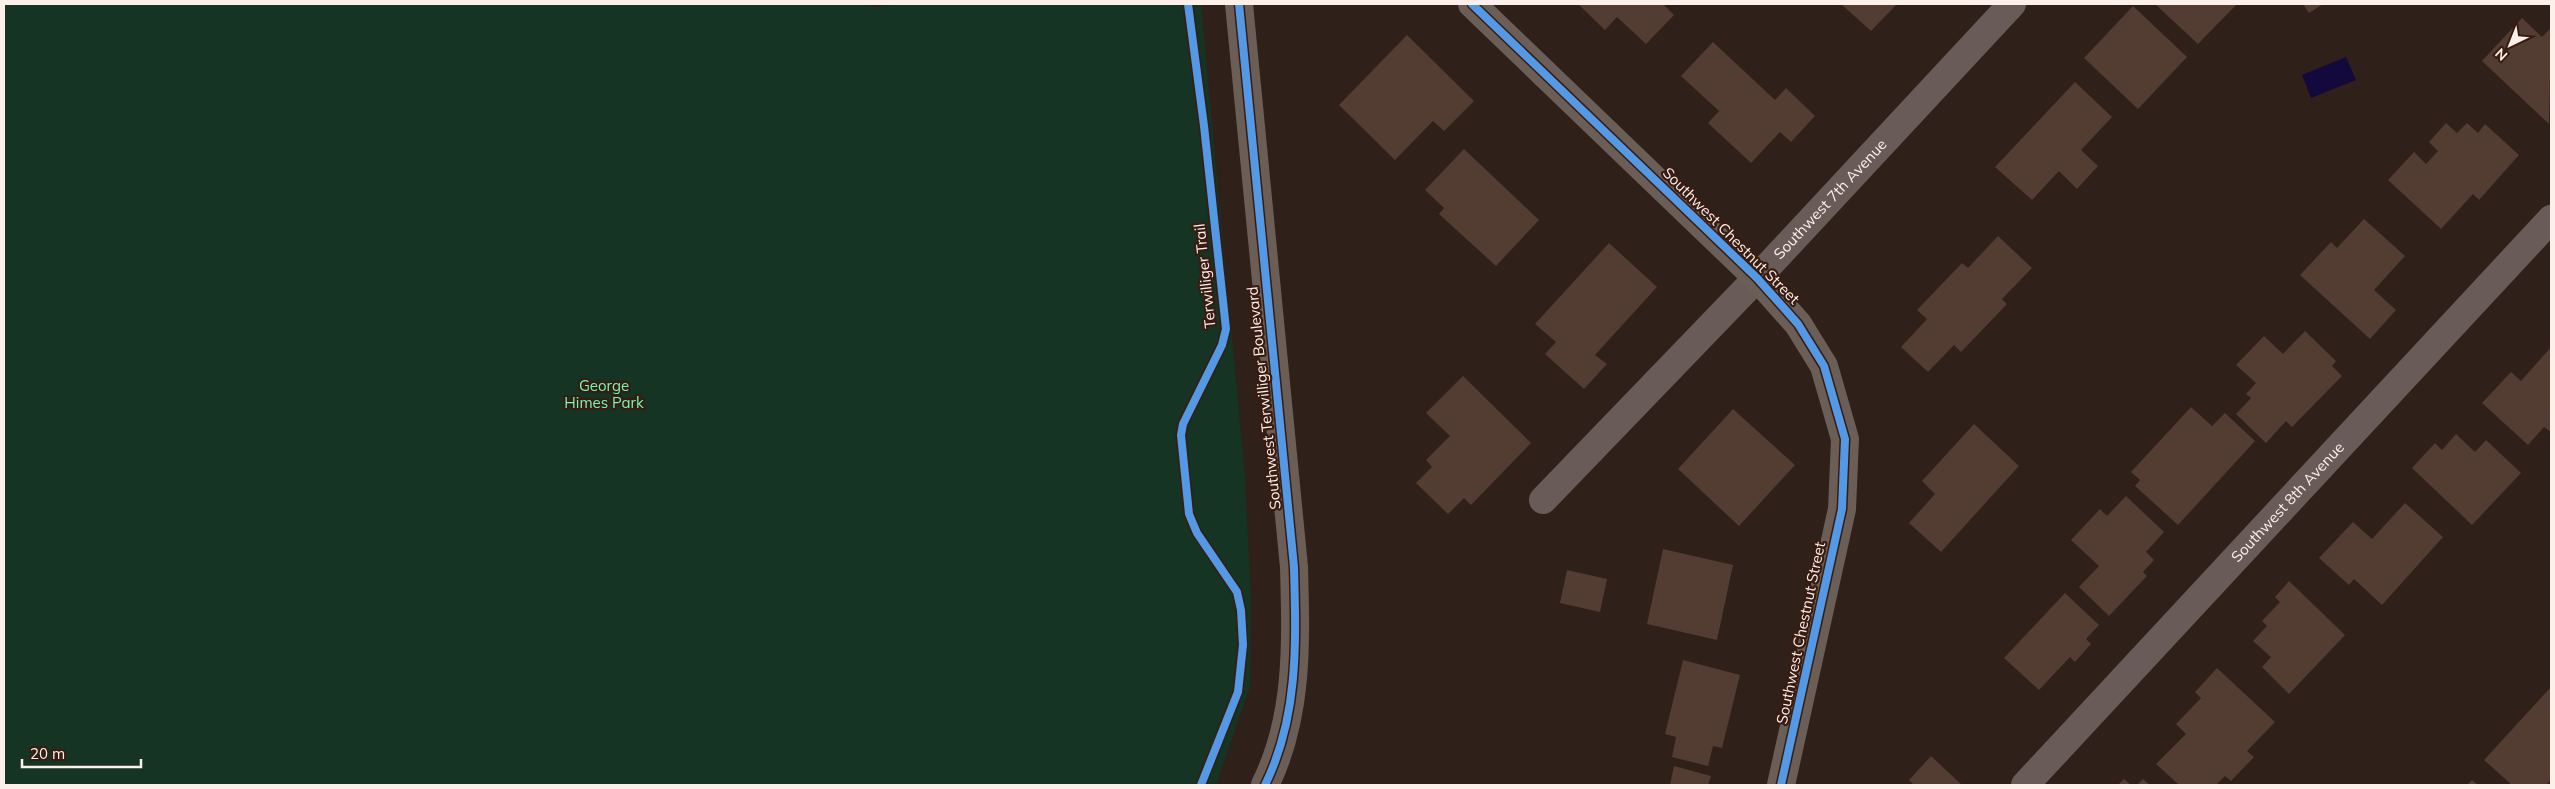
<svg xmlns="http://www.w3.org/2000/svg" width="2555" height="789" viewBox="0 0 2555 789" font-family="Mulish,sans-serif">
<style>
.green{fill:#153424}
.water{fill:#14093d}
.building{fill:#533c31}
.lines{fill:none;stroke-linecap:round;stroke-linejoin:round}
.path{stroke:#665a56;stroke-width:3;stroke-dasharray:5 2.5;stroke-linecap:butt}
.street{stroke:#695c58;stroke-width:28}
.secondary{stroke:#6a5e56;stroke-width:28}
.cycleway-casing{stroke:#391c11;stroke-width:11}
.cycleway{stroke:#5399e6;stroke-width:8}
.labels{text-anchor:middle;stroke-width:4.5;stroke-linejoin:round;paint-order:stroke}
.street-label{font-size:15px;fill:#fdf0eb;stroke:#391c11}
.park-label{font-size:15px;fill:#6cfbb7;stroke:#391c11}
</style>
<rect width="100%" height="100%" fill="#30201a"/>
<path class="green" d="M4,4h864l5,3 28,-3h300l44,474 6,123 -1,86 -34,98h-1212z"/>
<path class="water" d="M2346,57l10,23 -45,18 -9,-23z"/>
<path class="building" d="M1578,4h85l11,11 -28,29 -29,-27 -12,13z
M1841,4h56l-26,27z
M2155,4h82l-39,40z
M2303,4h20l-14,9z
M2133,6l54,51 -49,52 -54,-51z
M2522,18l20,19 9,-9 -2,96 -67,-63z
M1407,35l67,66 -30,30 -11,-10 -38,39 -56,-55z
M1713,42l62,58 11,-12 29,28 -24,26 -11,-10 -29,31 -43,-40 11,-12 -38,-35z
M2075,82l37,35 -31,33 17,16 -21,23 -18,-18 -27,29 -37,-33z
M2446,123l11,10 10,-10 11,10 7,-9 34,31 -40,45 -6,-6 -32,35 -53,-49 26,-28 12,12 12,-13 -9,-9z
M1464,149l75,71 -43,46 -57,-52 5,-6 -19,-18z
M2364,219l41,37 -31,34 22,20 -26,29 -70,-64 31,-33 6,6z
M1998,236l34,32 -30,31 5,5 -46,48 -7,-7 -26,27 -27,-25 26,-28 -10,-9 45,-47 6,5z
M1609,243l48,44 -62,68 12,9 -23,25 -39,-35 11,-12 -21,-18z
M2305,331l31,30 -4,5 10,10 -50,51 -6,-6 -20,22 -30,-29 15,-16 -5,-4 10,-11 -20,-18 28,-29 19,18z
M2551,347v85l-7,-5 -16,18 -46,-42 29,-31 10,9z
M1463,376l68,67 -60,62 -7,-7 -16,16 -32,-31 16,-16 -6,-7 24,-24 -24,-23z
M2191,407l21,19 13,-13 30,28 -77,84 -43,-39 5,-6 -9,-8z
M1733,409l62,56 -56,61 -61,-57z
M1974,424l45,42 -78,86 -32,-29 26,-29 -13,-13z
M2456,434l19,18 11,-12 35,33 -49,52 -60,-57 23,-25 7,7z
M2126,496l38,36 -18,20 8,8 -11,12 4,4 -38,40 -30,-29 20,-21 -28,-26 29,-31 7,7z
M2405,503l38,34 -61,68 -28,-26 -5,6 -30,-27 34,-36 19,17z
M1663,549l70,16 -16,75 -70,-16z
M1567,570l40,9 -7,33 -40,-9z
M2289,581l56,54 -56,59 -27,-27 9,-10 -18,-16 14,-15 -5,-5 18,-19 -5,-5z
M2065,593l34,32 -13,14 5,5 -16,18 -5,-5 -31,33 -35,-32z
M1683,660l57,15 -18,73 -9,-2 -5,20 -36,-9 4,-20 -11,-3z
M2217,668l58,54 -28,29 7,6 -23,24 -6,-5 -9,9h-37l-23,-21 30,-30 -10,-10 25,-26 -6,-6z
M2550,688l1,92 -5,5h-34l-28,-25z
M1931,756l31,29h-48l-5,-5z
M1674,766l37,10 -3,9h-38z
M2124,779l7,6h-13z
M2143,779l7,6h-13z
M2472,780l6,5h-11z"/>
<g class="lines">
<path class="path" d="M1188,4l16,122 22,203 -4,16 -39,79 -2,11 8,79 8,19 40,59 4,18 2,35 -5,47 -37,93"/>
<g class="street">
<path id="s1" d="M1543,500l214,-222 255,-274"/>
<path id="s2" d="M2025,785l526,-566"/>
</g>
<path class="secondary" d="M1239,4l55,563c2,75 5,149 -29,218
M1472,4l285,274 41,46 26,42 21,73 -3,70 -61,276"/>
<g class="cycleway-casing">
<path id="cycleway" d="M1188,4l16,122 22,203 -4,16 -39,79 -2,11 8,79 8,19 40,59 4,18 2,35 -5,47 -37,93
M1239,4l55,563c2,75 5,149 -29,218
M1472,4l285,274 41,46 26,42 21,73 -3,70 -61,276"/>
</g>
<use href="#cycleway" class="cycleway"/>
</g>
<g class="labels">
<g class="street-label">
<text dy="5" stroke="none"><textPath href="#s1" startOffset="416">Southwest 7th Avenue</textPath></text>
<text transform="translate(1731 236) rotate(45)" y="5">Southwest Chestnut Street</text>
<text transform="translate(1205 276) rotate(-96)" y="5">Terwilliger Trail</text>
<text transform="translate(1264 398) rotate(-96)" y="5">Southwest Terwilliger Boulevard</text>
<text dy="5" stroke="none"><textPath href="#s2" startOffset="386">Southwest 8th Avenue</textPath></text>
<text transform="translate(1801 633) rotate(-78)" y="5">Southwest Chestnut Street</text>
</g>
<g class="park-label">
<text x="604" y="391">George<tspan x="604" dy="17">Himes Park</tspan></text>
</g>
</g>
<rect width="2555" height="789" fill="none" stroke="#fdf0eb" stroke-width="10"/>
<g transform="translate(2510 45) rotate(223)" stroke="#391c11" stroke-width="4" paint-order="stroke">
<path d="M0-4L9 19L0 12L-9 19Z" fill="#fdf0eb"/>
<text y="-8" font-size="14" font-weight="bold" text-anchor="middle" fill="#fdf0eb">N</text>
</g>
<path d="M22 759v8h119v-8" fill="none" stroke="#fdf0eb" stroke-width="2.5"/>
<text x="30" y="759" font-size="15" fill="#fdf0eb" stroke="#391c11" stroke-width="4" paint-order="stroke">20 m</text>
</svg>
